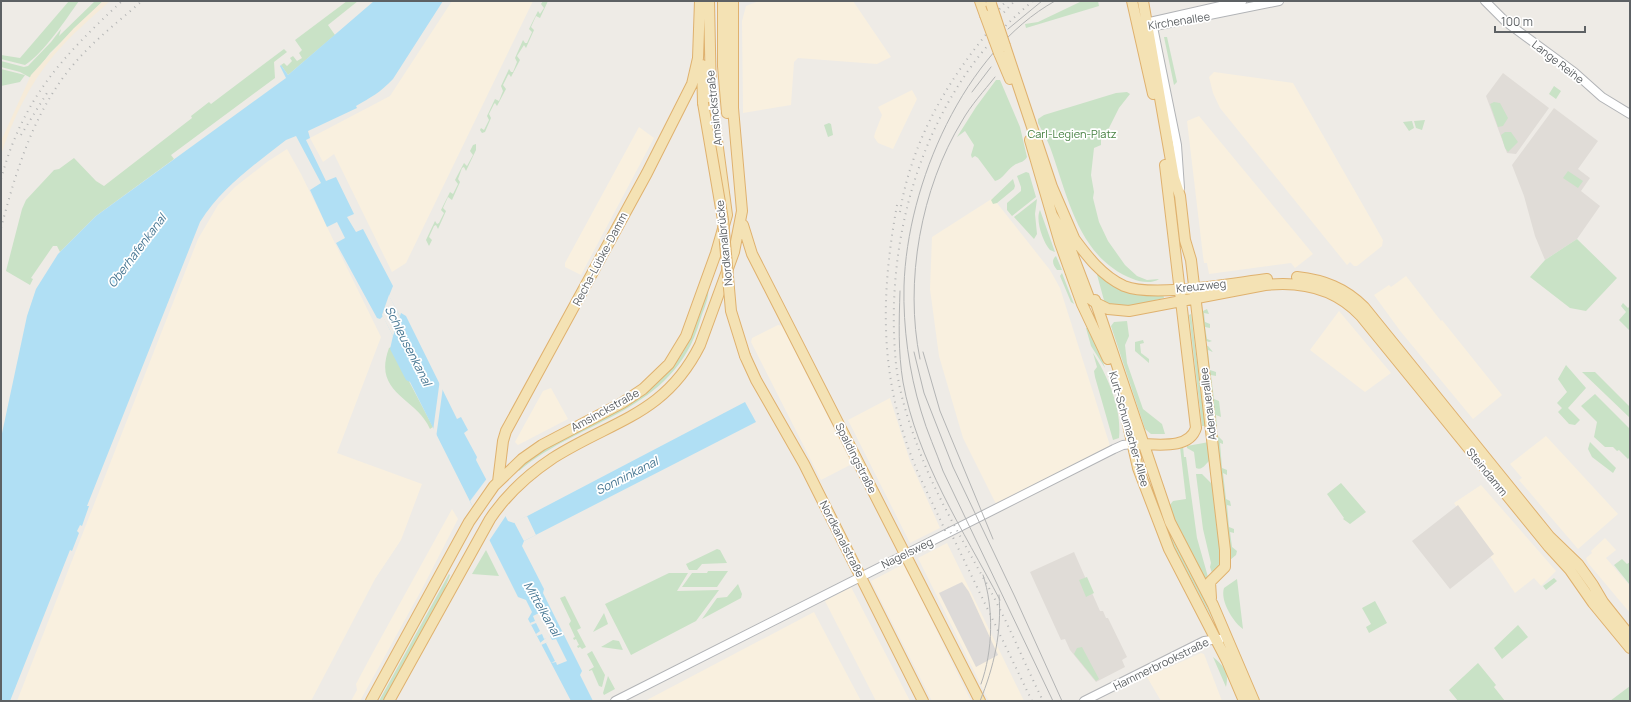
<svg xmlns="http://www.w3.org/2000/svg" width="1631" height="702" viewBox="0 0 1631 702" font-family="Manrope,sans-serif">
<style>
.commercial{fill:#f9f0df}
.industrial{fill:#dddad8}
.education{fill:#e0dcd7}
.green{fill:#c9e2c6}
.sand{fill:#f6ebd9}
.water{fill:#b0dff4}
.pier{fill:#eeebe6}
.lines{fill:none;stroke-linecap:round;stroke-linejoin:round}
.minor-casing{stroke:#b1b3b6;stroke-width:10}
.major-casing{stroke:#dfb16e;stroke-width:12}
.minor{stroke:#fff;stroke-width:8}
.major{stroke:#f4e2b4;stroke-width:10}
.tram{stroke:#b3b4b4;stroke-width:1}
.rail{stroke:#b3b4b4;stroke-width:2;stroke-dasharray:1 5;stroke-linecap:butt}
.major-bridge-casing{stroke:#dfb16e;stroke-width:12;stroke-linecap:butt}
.major-bridge{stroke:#f4e2b4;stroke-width:10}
.labels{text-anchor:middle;stroke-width:3.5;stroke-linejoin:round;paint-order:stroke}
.street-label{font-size:11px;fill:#5d6164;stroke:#fff}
.park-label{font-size:11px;fill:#468041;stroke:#fff}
.water-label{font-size:12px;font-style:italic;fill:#477793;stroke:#fff}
</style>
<rect width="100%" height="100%" fill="#eeebe6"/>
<path class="commercial" d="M452,1h81l-127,262 -14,9 -58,-118 -11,8 -13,-24 80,-42z
M759,1h94l38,56 -14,7 -79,-6 -4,4 -3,43 -48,8 -1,-92 4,-15z
M1214,72l79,11 90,157 -1,6 -25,20h-3l-4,-4 -3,3 -127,-157 -7,-15 -4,-16z
M912,90l5,9 -24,50 -15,-6 -4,-6 1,-4 7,-18 -4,-8z
M1199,116l114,138 -18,14 -4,-5 -82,11 -2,-11h-3l-1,-7 -16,-135z
M639,127l15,11 -73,137 -16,-8v-4z
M287,149l14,25 80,163 -44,116 85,31 -21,56 -26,39 -64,122h-294l181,-462 20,-34 17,-18 32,-25z
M993,198l57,72 10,18 51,161 -114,57 -34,-68 -24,-82 -9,-67 2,-52z
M1406,276l35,45 1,-1 60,75 -29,24 -72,-87 -27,-37 15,-10 2,2z
M1339,311l52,62 -26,19 -55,-42z
M778,325l4,1 70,138 -31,16 -70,-138 1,-4z
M551,388l17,31 -50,26 -3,-3 28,-51z
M890,398l20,63 30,67 -30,15 -62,-123z
M1546,436l72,78 -40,35 -59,-69 3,-2 -12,-14z
M1481,485l75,86 -15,15 -7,-8 -19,15 -61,-90z
M452,509l6,10 -36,70 -62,112h-9l6,-11 -1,-6 16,-30z
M1605,538l11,12 -10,8 24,28v27l-42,-50 -2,-5 6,-5 -1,-2z
M947,543l77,158h-35l-71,-143z
M904,564l67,137h-39l-61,-120z
M851,587l59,114h-34l-51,-100z
M814,612l47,89h-216z
M1201,653l3,1 18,47h-61l-14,-24z"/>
<path class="industrial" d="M962,582l7,10 29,63 -22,12 -37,-74z"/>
<path class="education" d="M1503,73l46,35 -33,46 -9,-1 -21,-57z
M1554,108l44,33 -20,28 12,9 -9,13 19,15 -23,33 -32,21 -10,-24 -11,-40 -12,-31z
M1458,505l36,49 -44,35 -38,-48z
M1074,552l26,59h3l3,7h2l19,39 -5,3 3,7 -29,15 -26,-32 -5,-11 -4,1 -31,-68z"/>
<path class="green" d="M69,1h10c-13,18 -35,52 -54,64l-24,-6v-4l19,3z
M95,1h8l-53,52 -19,25 -11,-6 -19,-5v-6l23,6 4,-1 23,-24 10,-13 -2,7z
M347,1h11l-30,24 7,10 -47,40 -7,-10 3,-2 3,3 5,-5 -2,-3 3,-2 4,5 5,-3 -3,-5 3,-3 -7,-10z
M543,1h5l-8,17 -4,-2 -5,11 3,3 -8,18 -2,-3 -7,11 3,4 -9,17 -2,-3 -1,1 -5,10 3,4 -9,17 -2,-3 -1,1 -5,10 2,4 -6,14 -3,1 -2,-3 1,-2 3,2 5,-10 -2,-4 8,-17 4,2 4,-10 -2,-5 8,-17 2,3h2l4,-10 -2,-4 8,-18 2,3h2l5,-11 -3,-3 9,-18 2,3 4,-6 -3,-4z
M1082,1h16l1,5 -73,22 -1,-4 13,-2z
M1164,37h3l10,45 -3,3z
M284,49l3,3 -13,10 1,16 -104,77 3,4 -78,57 -36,36 -3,-6h-4l-22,32 2,1 -3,6 -24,-14 16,-62 4,-9 28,-30 5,-1 15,-11 22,23 8,5 88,-68 -1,-2 18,-14 2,2z
M1,69l24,6 -5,7 -19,4z
M996,80h4l20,47 7,30c-3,6 -9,5 -14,9 -6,4 -10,13 -18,15l-17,-23 -3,-2 -3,2 -1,-3 3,-10 -9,-14 -8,6 19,-30z
M1554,86l7,5 -5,8 -7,-5z
M1127,92l3,2 -11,14 -12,24 -4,-1 -2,8v6l-7,3 -3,27 3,17 -1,6 6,24 9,19 17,24 12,11 10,4 12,-1c-7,5 -19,3 -26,0 -55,-21 -65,-83 -83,-132 -3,-8 -8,-16 -12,-24v-4l6,-4 72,-22z
M1494,102l6,1 8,15 -5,8 -5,1 -8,-23z
M1425,120l-3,10 -6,-2 -2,-7z
M1412,121l2,7 -5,3 -6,-9z
M829,123l2,1 2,11 -5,2 -4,-12z
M1505,132h6l7,10 -10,10 -3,-4 -4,-13z
M476,144v6l-10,21 -2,-4 -2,1 -4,11 2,3 -8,18 -4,-3 -5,11 3,3 -8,18 -2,-4 -2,1 -5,11 3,3 -3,6 -3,-6 9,-19 2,3 2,-1 5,-10 -3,-3 9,-18 3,2 5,-10 -3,-4 9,-17 3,3 6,-11 -3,-4 3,-6z
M1568,171l15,10 -5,7 -15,-10z
M1026,172l3,1 7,24 -24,19 -5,-6v-7l14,-12v-4l-4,-11z
M1013,179l2,7 -1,3 -17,14 -4,1 -2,-4z
M1037,199l-2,15 2,20 -3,5 -20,-22z
M1040,210l15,42 -5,-2c-7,-8 -15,-30 -10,-40z
M1577,239l40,39 -31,33 -16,-3 -40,-31 15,-17z
M1056,256l6,14h-5c-4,-5 -6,-10 -1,-14z
M1096,271l67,23 1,4 -37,9 -22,-3z
M1062,273l12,31 -3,-2 -11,-26z
M708,290c2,7 -6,23 -8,31 -27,92 -118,97 -181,150l-2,-2c55,-45 132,-57 169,-122 10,-18 15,-38 22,-57z
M1623,303l5,5 2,-2v25l-11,-11 7,-8 -5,-6z
M1207,309l2,5 -5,-1 1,9 5,2v4l-5,-1 2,12 5,2 -3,1 -5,-2 -3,-28z
M1191,314l14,112h-3l-13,-111z
M1127,321l2,15 -4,9 2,18 16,46 19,15 3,10h-14l-6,-5 -34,-103 3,-4z
M1086,328h2l14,31 3,9 -14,-22z
M1143,340l1,3 -4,1 1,9 8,6v4l-14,-12v-9z
M1204,345l4,1 5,6 -5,-2 2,20 6,2v4l-5,-1 3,24 5,2 2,16 -5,-2 1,11 -3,-1z
M391,347l42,80 -3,2c-14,-32 -58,-35 -41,-81z
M1093,353c15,24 29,55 26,85l-6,2 -18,-63 -1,-6 3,-4z
M1566,365l20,23 -18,20 12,12 -5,5 -6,-1 -11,-12 4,-4 -5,-5 10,-11 -9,-13z
M1582,372h13l35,35v11z
M1595,394l35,35v28l-2,2 -9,-9 -2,1 -4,-4h-8l-11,-10 3,-15 -16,-16z
M1215,433l8,8v3l-3,-1 2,25 5,2v5l-4,-2 3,26 4,2 1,5 -4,-1 2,22 5,2v4l-4,-1 2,15 5,4 -1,4 -6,5z
M1209,442l2,17c-5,4 -8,12 -15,9l-2,-16 -7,-4v-2z
M1590,442l26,26 -3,5 -21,-16 -4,-8z
M1183,446l1,11h2l11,81 11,39 -2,5 -31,-59 -6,-17 4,-5 13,-2 -6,-52z
M1196,474h6l12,12 8,77 -10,10 -2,-6 1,-4 -8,-34z
M1341,483l25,29 -16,12 -7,-5 1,-1 -17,-24z
M1168,531l36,68 10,23 -48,-90z
M717,549l3,1 7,13 -25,1 -5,6h-8l-3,-6z
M486,550l13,26 -27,-2z
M1622,559l5,5 3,-2v23l-16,-20z
M708,571h20l-11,16h-35l10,-14h15z
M669,573h19l-11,18 42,-1 -23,31 -65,34 -26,-51z
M449,574l1,1 -8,21 -58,105h-5z
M1087,577l7,16 -8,4 -7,-17z
M1554,578l3,3 -11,9 -3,-4z
M1237,579l6,50c-11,-8 -23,-29 -19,-41z
M738,584l4,10 -1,4 -39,21 15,-21 10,-1z
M565,596l16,32 -4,2 9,17 -4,2 -2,-2 -2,1 -1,-2 2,-1 -3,-6 -2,1 -1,-2 2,-1 -6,-13 2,-3 -11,-23z
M1375,601l12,22 -18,10 -3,-6 5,-3 -9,-16z
M604,613l4,11 -15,8z
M1518,625l10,12 -26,22 -8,-11z
M613,640l6,1 4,9 -22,-3z
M1082,647l17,32 -3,2 -22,-27 3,-6z
M592,651l13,24 -3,12 -3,-1 -7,-16 -3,1v-1l5,-3 -7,-13z
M1213,657c12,10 16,15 13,30z
M1478,663l18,22 -2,2 11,14h-47l-9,-11z
M608,676l7,13 -11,6 -1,-2z
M1630,686v15h-20z"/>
<path class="sand" d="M103,1h7c-19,17 -39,34 -56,54 -24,28 -42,65 -53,100v-14l30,-66 43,-47z"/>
<path class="water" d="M374,1h69l-50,78c-12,13 -23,19 -37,27l1,2 -49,23 2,7 -4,2 20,41 10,-4 18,37 -7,3 9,15 7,-3 30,57 -4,10 11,20 1,-3 5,3 51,103 4,-2 7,13 -4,3 13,24 -1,3 32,61 6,2 231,-121 11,20 -232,119 -2,5 22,43 -1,4 39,78 -2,4 13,26h-22l-43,-82 4,-7 -6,-12 -8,-3 -108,-215 -4,-2 -16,-31 3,-13 -10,-20 -3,3 -3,-1 -41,-75 9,-5 -8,-16 -10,5 -17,-37 11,-7 -25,-47 -10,4c-32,25 -64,47 -86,82l-113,284h2l-7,20 -2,-1 -3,6 2,2 -7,18 -2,-1 -60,151h-9v-263l26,-122 9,-27 22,-35 38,-38 190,-138 -6,-12 1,-1 7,10z"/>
<path class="pier" d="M389,295l11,22 -7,19 -11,-21z
M440,379l3,8 -7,51 -3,-7z
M488,477l19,37 -18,27 -19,-40z
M527,516l9,19 -12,6 -10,-19z
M541,612l12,22 -3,2 2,4 4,-1 11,22 -10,4 -1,-3 -5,1 4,-2 -9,-18 2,-1 -7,3 -1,-2 6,-5 -2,1 -2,-5 -5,2 -1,-2 4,-3 -4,-8 -5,2 -1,-2 5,-2 -2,-5z"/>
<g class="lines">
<g class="minor-casing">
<path id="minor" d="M1485,1l21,21 68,50 28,25 28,17
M1141,24l101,-23
M1150,27l129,-26
M1153,27l24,118 3,43
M615,701l499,-252 9,-4 9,-1
M1084,701l120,-60 16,-2"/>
</g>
<g class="major-casing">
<path id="major" d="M723,1v65l4,47
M980,1l5,14
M1132,1l21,93
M1143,1l31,177 6,18 5,44 6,20 34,290v17l-15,15 1,16
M1005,46l47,141 22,51
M999,53l11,26
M702,65l1,38
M1030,140l30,103 22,61 26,55
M1052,215l15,25 22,58 7,5 12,6 21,2 136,-26c36,-4 70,3 96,31l188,231 21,23 23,33 37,45
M743,225l9,29 228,447
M1073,237c14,19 29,39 51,49 29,12 109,-3 143,-7
M1297,277c27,3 48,11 67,30l185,229 29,28 15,21 10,17 27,34
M1095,300l75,222 43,83 41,96
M745,356l11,24 48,84 119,237
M1123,403l15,65 31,81 58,112 17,40
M1138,444c19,0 51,6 58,-16l-31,-263
M498,482l5,-41 3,-10 141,-258 45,-89 6,-26 2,-57
M371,701l98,-179 25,-36 28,-27 20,-14 80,-42 21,-14 26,-25 17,-28 30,-83 11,-38 -16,-119 -2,-95
M389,701l101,-182c16,-24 39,-45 63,-61 60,-38 112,-43 147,-113l34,-93 8,-41 -9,-103v-107"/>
</g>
<use href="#minor" class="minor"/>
<use href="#major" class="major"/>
<path class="tram" d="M1008,29l34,-28
M972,92l19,-25
M900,291c-1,31 -2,61 3,91 14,78 60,148 97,218
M914,352l10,41 29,74 62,130 47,104
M923,352l17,59 53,128
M920,359c-16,-77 1,-171 42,-238 9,-16 22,-30 33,-44
M981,684c12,-33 13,-76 2,-109
M980,701c14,-34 22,-69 19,-106
M1053,701l-110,-230c-7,-20 -16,-39 -22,-60 -12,-39 -18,-84 -17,-125 3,-102 60,-234 151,-285"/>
<path class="rail" d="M1033,1c-106,86 -150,230 -137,363 3,29 13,59 23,86 16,43 39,82 61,122 24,41 42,86 63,129
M988,23l18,-22
M21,135l26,-42
M1,179c22,-81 61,-122 121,-178
M897,205c-16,88 -18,168 15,253 10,26 24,51 35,77
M900,212c11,-68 45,-128 89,-181 8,-10 16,-21 26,-30
M1,228c15,-57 33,-117 72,-163 20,-24 45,-43 69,-64
M948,527l84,174"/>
<g class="major-bridge-casing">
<path id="major-bridge" d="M991,4l14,42
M985,15l14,38
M703,103l20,117 8,91 14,45"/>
</g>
<use href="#major-bridge" class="major-bridge"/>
</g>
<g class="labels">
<g class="street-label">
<text transform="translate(1179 21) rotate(-9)" y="4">Kirchenallee</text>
<text transform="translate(1558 62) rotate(38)" y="4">Lange Reihe</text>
<text transform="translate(714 108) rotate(-96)" y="4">Amsinckstraße</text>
<text transform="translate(724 243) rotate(-96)" y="4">Nordkanalbrücke</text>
<text transform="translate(600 259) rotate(-62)" y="4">Recha-Lübke-Damm</text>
<text transform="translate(1201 286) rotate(-6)" y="4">Kreuzweg</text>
<text transform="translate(1208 404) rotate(-97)" y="4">Adenauerallee</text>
<text transform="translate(605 410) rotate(-29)" y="4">Amsinckstraße</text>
<text transform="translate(1129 429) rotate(74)" y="4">Kurt-Schumacher-Allee</text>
<text transform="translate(856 458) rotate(63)" y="4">Spaldingstraße</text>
<text transform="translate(1487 472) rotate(51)" y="4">Steindamm</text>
<text transform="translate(842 539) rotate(63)" y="4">Nordkanalstraße</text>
<text transform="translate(907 553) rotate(-26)" y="4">Nagelsweg</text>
<text transform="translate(1161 664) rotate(-26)" y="4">Hammerbrookstraße</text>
</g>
<g class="park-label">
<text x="1072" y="138">Carl-Legien-Platz</text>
</g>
<g class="water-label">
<text transform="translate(137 251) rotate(-53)" y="4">Oberhafenkanal</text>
<text transform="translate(408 346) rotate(63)" y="4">Schleusenkanal</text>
<text transform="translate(627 476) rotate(-27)" y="4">Sonninkanal</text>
<text transform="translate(542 609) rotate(60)" y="4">Mittelkanal</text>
</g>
</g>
<rect width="1631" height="702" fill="none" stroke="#5d6164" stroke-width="4"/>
<path d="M1495 26v6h90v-6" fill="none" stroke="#5d6164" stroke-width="2"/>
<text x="1501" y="26" font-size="12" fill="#5d6164" stroke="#ffffff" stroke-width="3" paint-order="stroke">100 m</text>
</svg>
